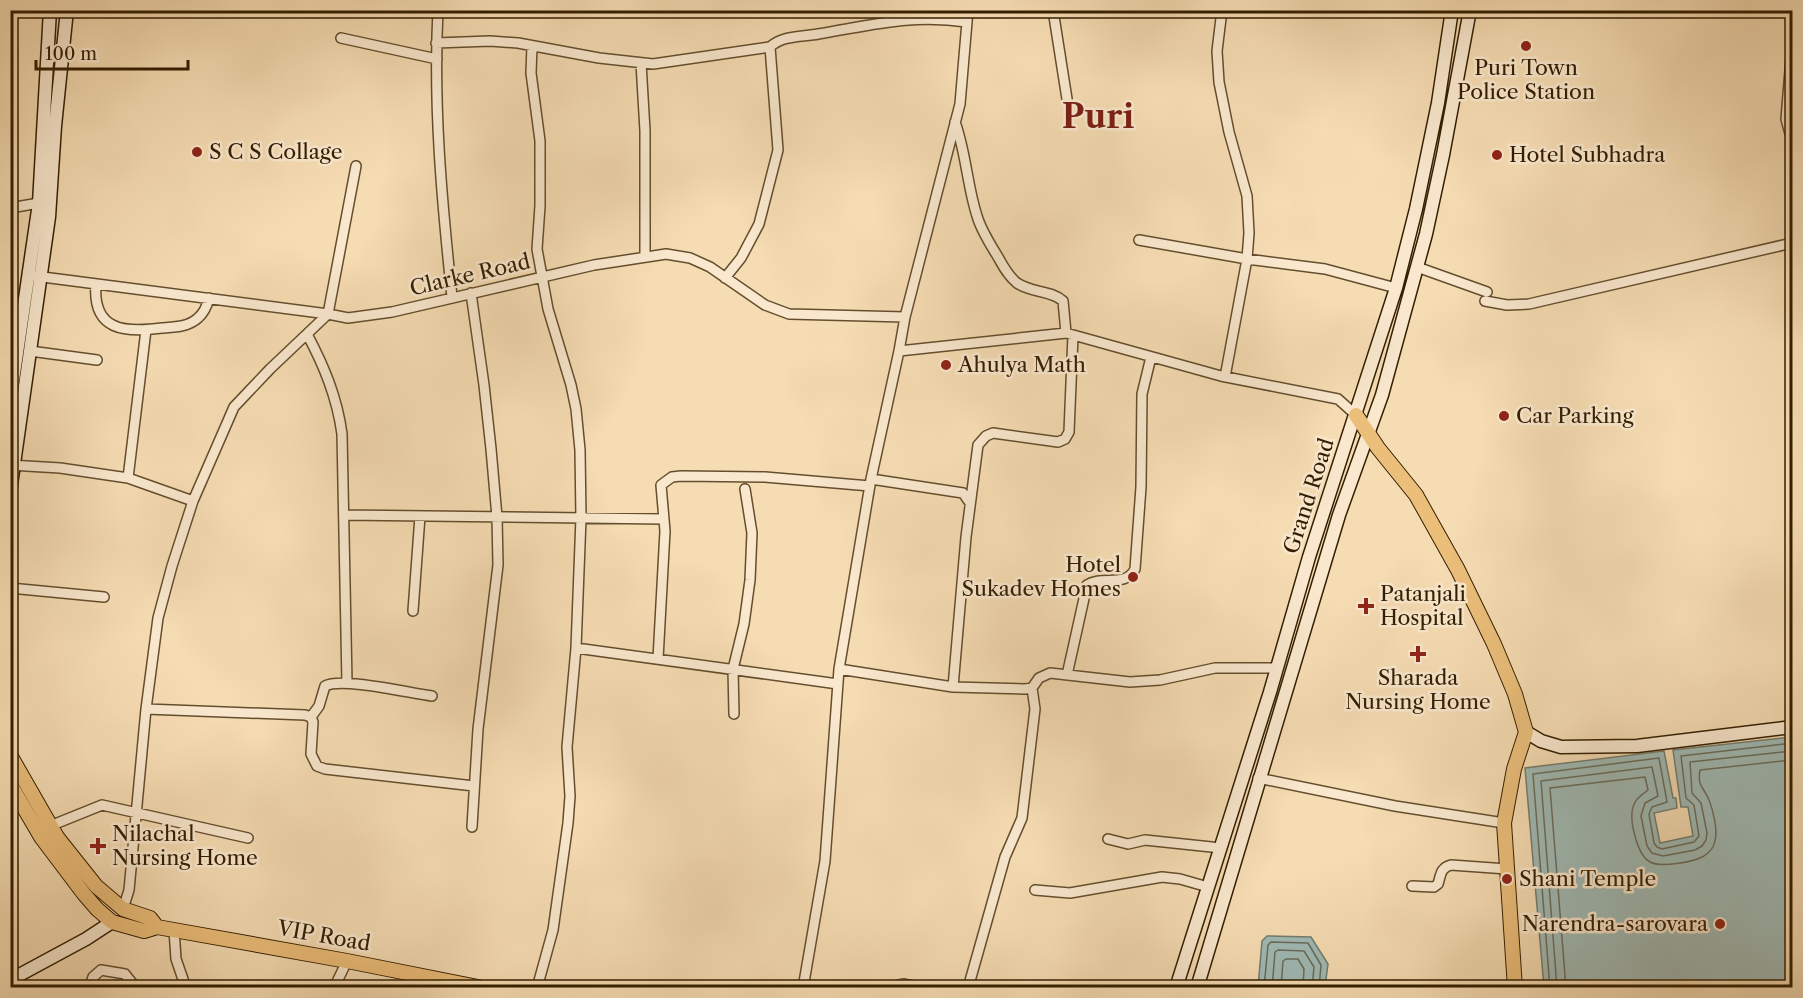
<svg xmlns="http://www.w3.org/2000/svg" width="1803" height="998" viewBox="0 0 1803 998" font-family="'Libre Caslon Text',serif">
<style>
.water{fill:#9fbab5;stroke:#747c6d;stroke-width:1.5}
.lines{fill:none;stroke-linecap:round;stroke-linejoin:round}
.shore{stroke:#696c5a;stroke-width:1.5}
.street-casing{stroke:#644e2d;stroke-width:12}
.secondary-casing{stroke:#331e00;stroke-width:15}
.primary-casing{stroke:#331e00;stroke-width:16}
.street{stroke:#f9e8ce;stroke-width:9}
.secondary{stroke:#f9e8ce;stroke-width:12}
.primary{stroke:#ebbe7a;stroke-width:14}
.poi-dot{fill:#8f2418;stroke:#f9e8ce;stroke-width:2}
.labels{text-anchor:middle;stroke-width:5;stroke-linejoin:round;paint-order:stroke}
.poi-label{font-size:21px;fill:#331e00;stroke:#f9e8ce;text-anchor:start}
.street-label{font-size:21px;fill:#331e00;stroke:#f9e8ce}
.town-label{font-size:33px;font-weight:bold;fill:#7a1f14;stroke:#f9e8ce}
</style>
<rect width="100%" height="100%" fill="#f6dcb3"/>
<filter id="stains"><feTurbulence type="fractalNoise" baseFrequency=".00333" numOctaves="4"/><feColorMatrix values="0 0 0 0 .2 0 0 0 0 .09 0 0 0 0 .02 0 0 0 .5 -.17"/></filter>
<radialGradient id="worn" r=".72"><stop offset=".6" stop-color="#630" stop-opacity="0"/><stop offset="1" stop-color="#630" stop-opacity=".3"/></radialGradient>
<path class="water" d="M1792,737v250h-248l-19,-219 139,-17 9,47h3l1,10 -23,5 6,30 33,-7 -5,-29h-7l-8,-57z
M1267,936l44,1 17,27 -3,23h-67l4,-46z"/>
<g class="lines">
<path class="shore" d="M1264,988l4,-43 3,-3 37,1 13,22 -2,23
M1272,988l3,-36 3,-2 26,1 10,16 -2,21
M1281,988l2,-27 3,-2h12l6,10 -1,19
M1550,988l-17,-214 126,-16 8,44 -15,5 -3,7 5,29 3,4 5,2 32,-7 5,-6 -5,-31 -8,-7 -5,-42 111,-13
M1557,988l-16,-207 111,-14 6,29 -13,7 -4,13 6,30 5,7 11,3 32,-6 7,-4 4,-6 1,-7 -6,-30 -9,-10 -2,-31 102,-11
M1566,988l-16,-200 95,-11 3,13c-6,5 -13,9 -15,17 -4,13 4,48 17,55 10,6 44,0 54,-6 6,-4 10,-9 11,-15 3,-11 -2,-31 -6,-41 -5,-13 -12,-13 -9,-30l92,-10"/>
<g class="street-casing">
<path id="street" d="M438,10c-5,96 4,192 14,287
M1053,10l14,89
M1222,10l-5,41 2,31 10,50 18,64 2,37 -2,26 -22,118
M341,38l96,21
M436,43l54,-2 28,2 81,15 54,6 117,-17c13,-12 32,-10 48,-13 55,-9 93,-20 149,-12
M532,46l-1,27 9,68v65l-3,43 11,60 23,76 5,24 4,41 1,68 -5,130 -9,99 3,49 -2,27 -15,107 -16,58
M1792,46l-6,73 6,22
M641,63l4,68v126
M955,122c11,30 12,63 22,94 4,14 13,28 21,41 5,9 10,19 19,26 14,10 34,7 46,18l3,32
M10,208l29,-5
M1139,240l108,19 78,10 71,19
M1417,267l70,25
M35,276l293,38 20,4 44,-6 202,-47 72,-11 24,4 20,9 55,38 24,9 116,3
M725,278l16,-20 18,-34 19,-74 -8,-103
M96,284c-4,47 29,49 66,44 13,-1 26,-1 36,-10 6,-5 9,-12 11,-20
M471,293l13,92 7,64 6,68 1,48 -20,164 -6,98
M1485,301l22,4 22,-1 263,-61
M307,334c17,32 30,63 35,100l5,249
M30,351l67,9
M899,351l167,-18 155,43 117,23 18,16
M10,465l50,3 68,10 18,-148
M128,478l65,23
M871,479l92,14 7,10
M345,515l319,4
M10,588l94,9
M413,611l7,-95
M576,648l262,36
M658,659l7,-128 -4,-46 11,-8 9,-1 84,1 105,9
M839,669l114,18 72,2 7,-1 7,-10 11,-5 80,9 30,-2 55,-12h62
M1067,675l20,-90c15,-10 39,3 48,-16l6,-82 1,-93 9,-37
M953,687l13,-150 12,-92 8,-9 7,-3 65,9 7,-3 4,-7 4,-97
M146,709l159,6 6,2 2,5 -2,32 6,12 8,3 149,17
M734,714l-1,-45 11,-45 6,-44 2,-47 -7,-44
M311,717l8,-11 6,-20c17,-9 84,7 107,10
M1258,778l137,28 109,17
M50,826l52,-21 146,33
M1108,839l20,5 17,-4 76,8
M1412,886l22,1 4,-3c3,-9 2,-16 13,-19l56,4
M1035,890l35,3 92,-16 18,2 28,8
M123,909l6,-19 17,-181 12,-91 14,-52 21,-65 41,-94 36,-38 58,-55 28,-148
M174,930l2,29 10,29
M89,988l4,-11 8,-7 24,4 11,14
M334,988l13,-27
M803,988l22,-127 14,-192 32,-190 28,-128 6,-34 55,-213 8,-94
M886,988l17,-4 21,4
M968,988l37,-131 17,-39 13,-109 -3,-21"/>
</g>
<g class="secondary-casing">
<path id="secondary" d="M10,401l29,-198 11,-193
M10,492l39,-275 6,-91 12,-116
M1526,732l15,9 20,6 76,-1 155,-19
M10,980l76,-41 26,-17
M1176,988l94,-296 39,-135 87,-269 20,-79 22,-106 14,-93
M1197,988l142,-473 43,-120 44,-161 17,-79 27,-145"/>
</g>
<g class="primary-casing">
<path id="primary" d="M1356,415l22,33 38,47 42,75 36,74 21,50 11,38 -12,37 -10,54 11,165
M10,755l47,82 39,49 27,23 27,9 7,9
M10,784l31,53 43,57 13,15 15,13 32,9 13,-4 190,34 136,27"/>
</g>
<use href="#street" class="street"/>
<use href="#secondary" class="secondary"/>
<use href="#primary" class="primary"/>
</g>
<g class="poi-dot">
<circle cx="1526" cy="46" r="6"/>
<circle cx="197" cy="152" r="6"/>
<circle cx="1497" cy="155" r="6"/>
<circle cx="946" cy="365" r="6"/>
<circle cx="1504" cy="416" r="6"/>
<circle cx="1133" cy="577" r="6"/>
<path d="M1363 597h6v6h6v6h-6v6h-6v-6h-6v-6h6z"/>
<path d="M1415 645h6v6h6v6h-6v6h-6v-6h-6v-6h6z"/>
<path d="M95 837h6v6h6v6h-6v6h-6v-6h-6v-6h6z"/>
<circle cx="1507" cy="879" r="6"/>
<circle cx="1720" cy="924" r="6"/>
</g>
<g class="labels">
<g class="poi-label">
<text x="1526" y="75" text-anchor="middle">Puri Town<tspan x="1526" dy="24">Police Station</tspan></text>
<text x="209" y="159">S C S Collage</text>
<text x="1509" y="162">Hotel Subhadra</text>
<text x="958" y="372">Ahulya Math</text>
<text x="1516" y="423">Car Parking</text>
<text x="1121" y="572" text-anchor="end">Hotel<tspan x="1121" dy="24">Sukadev Homes</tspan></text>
<text x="1380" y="601">Patanjali<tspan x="1380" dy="24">Hospital</tspan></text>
<text x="1418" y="685" text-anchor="middle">Sharada<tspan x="1418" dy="24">Nursing Home</tspan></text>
<text x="112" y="841">Nilachal<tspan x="112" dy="24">Nursing Home</tspan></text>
<text x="1519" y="886">Shani Temple</text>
<text x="1708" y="931" text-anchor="end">Narendra-sarovara</text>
</g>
<g class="street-label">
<text transform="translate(470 275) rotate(-13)" y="7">Clarke Road</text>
<text transform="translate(1309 496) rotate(-72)" y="7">Grand Road</text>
<text transform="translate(324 936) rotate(10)" y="7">VIP Road</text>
</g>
<g class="town-label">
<text x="1098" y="128">Puri</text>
</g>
</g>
<rect width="1803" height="998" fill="none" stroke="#f6dcb3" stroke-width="36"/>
<rect x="12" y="12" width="1779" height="974" fill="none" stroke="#331e00" stroke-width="3"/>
<rect x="18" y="18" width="1767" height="962" fill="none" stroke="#331e00" stroke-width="1.5"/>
<path d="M36 60v9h152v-9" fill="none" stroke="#331e00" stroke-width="3"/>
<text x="45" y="60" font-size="18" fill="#331e00" stroke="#f9e8ce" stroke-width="4.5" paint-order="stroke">100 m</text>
<rect width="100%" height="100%" filter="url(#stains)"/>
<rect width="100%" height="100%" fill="url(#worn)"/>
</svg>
